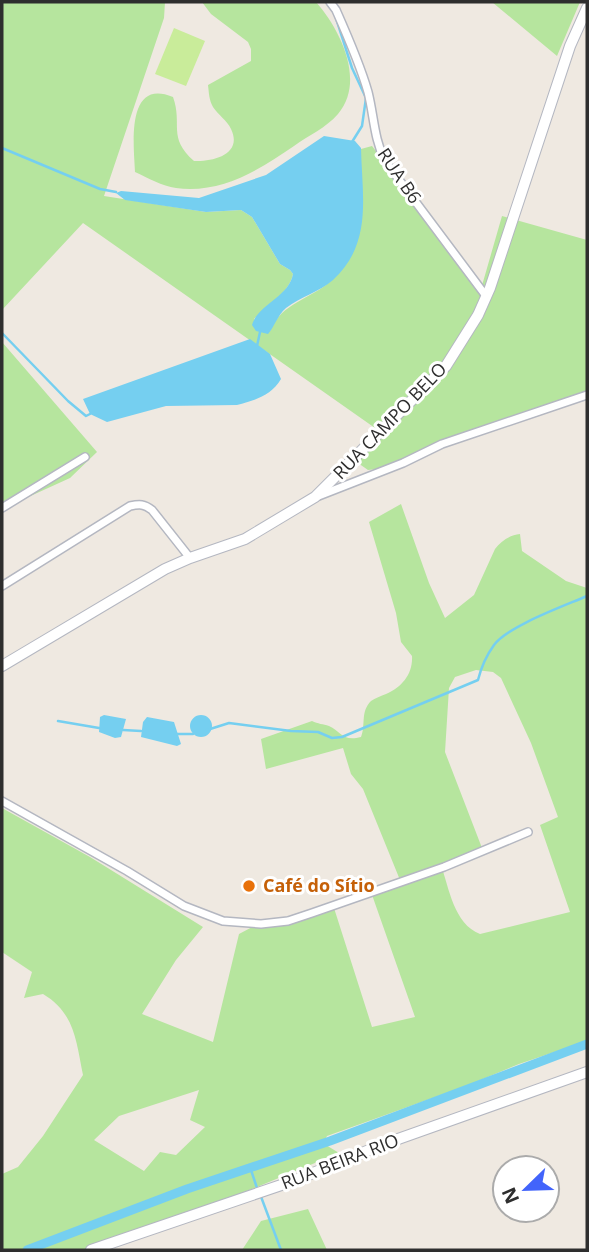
<svg xmlns="http://www.w3.org/2000/svg" width="589" height="1252" viewBox="0 0 589 1252" font-family="'Open Sans',sans-serif">
<style>
.green{fill:#b6e59e;fill-rule:evenodd}
.pitch{fill:#c9ec9a}
.water{fill:#75cff0}
.lines{fill:none;stroke-linecap:round;stroke-linejoin:round}
.stream{stroke:#75cff0;stroke-width:2.5}
.canal{stroke:#75cff0;stroke-width:9}
.street-casing{stroke:#b4b7c1;stroke-width:10}
.secondary-casing{stroke:#b4b7c1;stroke-width:12}
.street{stroke:#fff;stroke-width:7}
.secondary{stroke:#fff;stroke-width:10}
.food-dot{fill:#e8710a;stroke:#fff;stroke-width:2.5}
.labels{text-anchor:middle;stroke-width:6;stroke-linejoin:round;paint-order:stroke}
.street-label{font-size:18px;fill:#2e2e2e;stroke:#fff}
.food-label{font-size:18px;font-weight:bold;fill:#c56008;stroke:#fff;text-anchor:start}
</style>
<rect width="100%" height="100%" fill="#efe9e1"/>
<path class="green" d="M2,2h163l-1,16 -60,178 102,16 35,-2 11,7 28,47 10,6 3,4c-3,18 -27,33 -39,45l16,12c12,-29 40,-31 62,-51 25,-22 29,-98 29,-131l11,-3 109,143 21,-73 85,24v151l-95,33 -115,45 -9,1 -10,-7 -2,-13 19,-22 -292,-205 -81,87z
M202,2h114c24,27 50,79 22,112 -12,14 -29,21 -44,32 -35,24 -73,48 -118,42 -14,-2 -28,-10 -41,-16 -1,-25 -10,-95 38,-75 10,28 -6,40 21,64 20,1 49,-7 37,-32 -4,-9 -13,-14 -18,-22 -4,-7 -4,-14 -5,-22l43,-24v-12l-3,-7 -37,-28z
M492,2h88l-23,54z
M2,342l95,110 -27,26 -68,31z
M401,504l28,79 16,35 29,-23 21,-46c6,-8 15,-14 25,-15l2,17 44,30 21,7v453l-68,23 -53,22 -139,50 -2,4 4,3 -3,2 13,8 -104,43 -151,54h-82v-76l16,-7 25,-31 40,-61c-7,-34 -8,-62 -40,-81l-19,4 8,-26 -30,-20v-144l88,49 113,70 -27,33 -34,54 71,28 26,-108 17,-9 78,-17 38,119 43,-10 -44,-125 29,-12 -37,-91 -12,-15 -8,-26 -77,21 -5,-30 51,-18c6,3 11,3 17,5 12,5 13,16 32,11 5,-12 -1,-25 10,-36 4,-3 10,-5 15,-7 16,-7 27,-20 26,-38l-11,-14 -5,-29 -27,-91zM476,670l17,2 8,6 30,65 27,74 -18,8 30,87 -90,22c-26,-10 -31,-46 -39,-69l41,-17 -37,-96 4,-64 6,-11zM199,1090l-9,30 15,7 -29,28 -16,-3 -16,19 -50,-31 25,-24z
M308,1209l19,41h-85l19,-29z"/>
<path class="pitch" d="M174,28l31,13 -19,45 -31,-12z"/>
<path class="water" d="M324,136l31,5 6,7c1,49 12,95 -28,132 -14,12 -33,17 -47,28 -9,8 -11,18 -18,26l-12,-3 -4,-6c6,-21 37,-28 41,-51l-3,-4 -10,-6 -28,-47 -11,-7 -35,2 -81,-12 -9,-7 5,-2 78,7 67,-23z
M250,339l20,15 11,25c-10,17 -26,21 -44,26l-71,1 -59,16 -17,-8 -7,-15z
M104,715l22,4 -5,18 -6,1 -16,-6 1,-15z
M190 726a11 11 0 1 1 22 0a11 11 0 1 1-22 0Z
M147,717l27,5 7,22 -4,2 -36,-9 2,-15z"/>
<g class="lines">
<path class="stream" d="M336,18l16,50 14,30 -4,28 -10,16
M2,148l98,41 16,3
M2,333l66,68 18,15 4,-2
M257,346l3,-14
M58,721l41,7
M123,730l18,1
M207,730l22,-7 62,8 27,1 14,6 10,-1 136,-57c3,-12 8,-24 16,-35 14,-19 70,-39 93,-49
M176,734h17
M250,1167l7,21
M260,1194l21,56"/>
<path class="canal" d="M27,1250l160,-61 143,-48 257,-97"/>
<g class="street-casing">
<path id="street" d="M330,2l6,8c12,27 24,54 32,82 6,24 6,47 17,69l101,135
M316,497l87,-34 39,-19 145,-49
M2,508l83,-51
M2,586l128,-80c10,-2 14,-2 22,4l38,48
M2,801l125,70 57,35 39,15 38,3 27,-3 24,-8 132,-46 84,-35"/>
</g>
<g class="secondary-casing">
<path id="secondary" d="M2,666l163,-97 25,-11 55,-19 70,-42 131,-131 32,-51 12,-27 80,-242 17,-38
M91,1250l205,-70 88,-36 203,-72"/>
</g>
<use href="#street" class="street"/>
<use href="#secondary" class="secondary"/>
</g>
<circle class="food-dot" cx="249" cy="886" r="7"/>
<g class="labels">
<g class="street-label">
<text transform="translate(399 176) rotate(56)" y="6">RUA B6</text>
<text transform="translate(390 421) rotate(-46)" y="6">RUA CAMPO BELO</text>
<text transform="translate(340 1162) rotate(-21)" y="6">RUA BEIRA RIO</text>
</g>
<g class="food-label">
<text x="263" y="892">Café do Sítio</text>
</g>
</g>
<rect width="589" height="1252" fill="none" stroke="#2e2e2e" stroke-width="7"/>
<g transform="translate(526 1189) rotate(247)"><circle r="33" fill="#ffffff" stroke="#ababab" stroke-width="2"/>
<path d="M0-5L12 26L0 18L-12 26Z" fill="#4264fb"/>
<text y="-10" font-size="19" font-weight="bold" text-anchor="middle" fill="#2e2e2e">N</text>
</g>
</svg>
